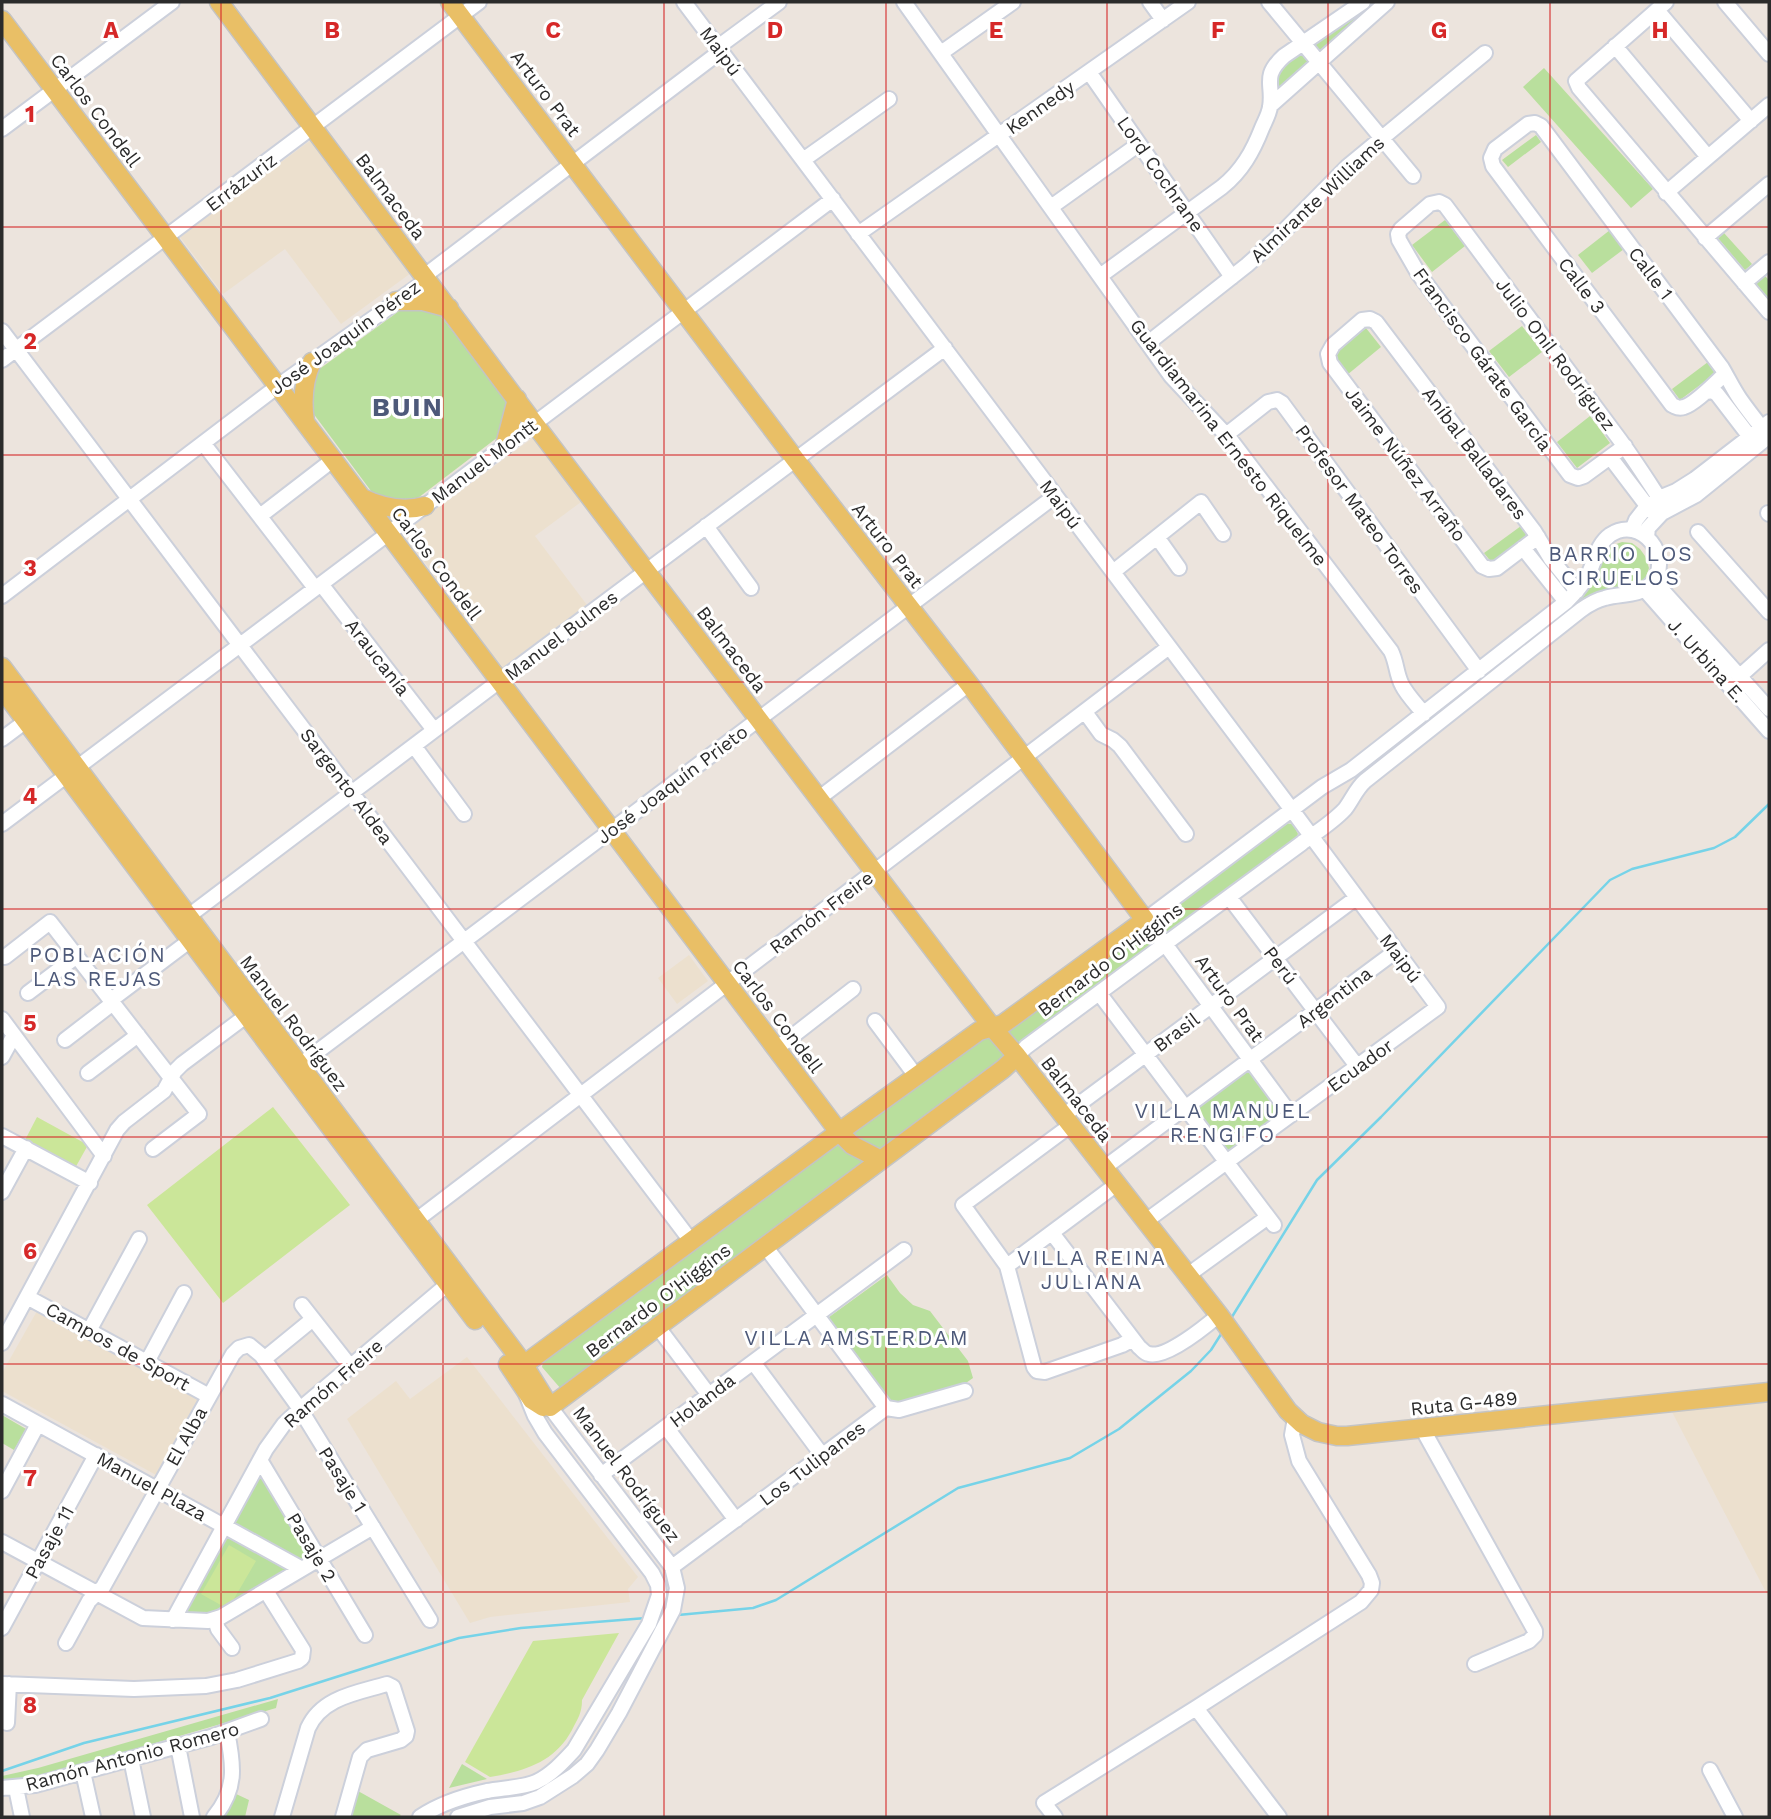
<svg xmlns="http://www.w3.org/2000/svg" width="1771" height="1819" viewBox="0 0 1771 1819" font-family="'Work Sans',sans-serif">
<style>
.education{fill:#ece0ce}
.green{fill:#b9df9d}
.pitch{fill:#cbe699}
.lines{fill:none;stroke-linecap:round;stroke-linejoin:round}
.stream{stroke:#76d3e8;stroke-width:2.5}
.minor-casing{stroke:#ccd0db;stroke-width:18}
.major-casing{stroke:#c4c4c4;stroke-width:21}
.minor{stroke:#fff;stroke-width:14}
.major{stroke:#e9bf66;stroke-width:18}
.grid{fill:none;stroke:#d62828;stroke-width:2;stroke-opacity:0.55}
.labels{text-anchor:middle;stroke-width:6;stroke-linejoin:round;paint-order:stroke}
.street-label{font-size:19px;fill:#2b2b2b;stroke:#fff}
.neighbourhood-label{font-size:21px;letter-spacing:2px;fill:#4d5979;stroke:#fff}
.district-label{font-size:26px;font-weight:bold;letter-spacing:2px;fill:#4d5979;stroke:#fff}
.grid-label{font-size:23px;text-anchor:middle;font-weight:bold;fill:#d62828;stroke:#fff;stroke-width:6;stroke-linejoin:round;paint-order:stroke}
</style>
<rect width="100%" height="100%" fill="#ece4dd"/>
<path class="education" d="M311,140l100,133 -70,51 -56,-75 -62,45 -43,-57z
M534,437l47,65 -46,34 52,69 -85,63 -99,-135z
M689,955l19,26 -31,23 -19,-26z
M37,1311l164,89 -43,76 -156,-85v-18z
M467,1357l171,220 -10,12 2,13 -140,15 -20,6 -123,-204 49,-38 14,18z
M1769,1402v196l-97,-186z"/>
<path class="green" d="M1367,2h15l-63,52 -9,-12z
M1300,48l13,17 -38,32v-20z
M1544,68l109,121 -22,19 -108,-121z
M1536,135l5,7 -33,25 -6,-7z
M1445,220l20,26 -33,26 -20,-27z
M1610,230l14,19 -32,24 -14,-18z
M1724,233l28,31 -7,6 -27,-32z
M1764,275l5,5v20l-15,-16z
M406,306l33,8 65,83 4,10 -6,27 -88,67 -37,-2 -70,-94 7,-32z
M1522,326l20,26 -33,25 -20,-26z
M1366,328l15,19 -34,28 -15,-19z
M1708,362l8,11 -36,27 -8,-11z
M1590,416l20,27 -33,25 -20,-26z
M1521,526l8,11 -37,26 -8,-10z
M1622,542l10,1 8,6 5,7 4,12 -4,12 -10,7 -47,11 -128,98 -2,-3 119,-93c8,-8 13,-14 18,-23 9,-17 6,-29 27,-35z
M1283,823l10,1 5,10 -3,6 -734,549 -19,-22 1,-5 6,-6 423,-313 15,-5 23,-12z
M1249,1069l35,46 -55,41 -35,-46z
M887,1275l13,18 13,12 17,6 38,50 5,17 -10,7 -65,22 -9,-3 -64,-84z
M2,1415l24,14 -12,21 -12,-7z
M261,1471l54,88 -13,7 -74,-40z
M226,1534l69,37 -78,46 -39,2z
M278,1699l-2,9 -241,70 -33,3v-5l36,-8z
M462,1764l25,15 -38,9z
M358,1791l43,24 -2,2h-48z
M234,1793l15,7 -4,17h-22z"/>
<path class="pitch" d="M273,1107l77,98 -127,98 -76,-98z
M37,1117l51,28 -14,25 -50,-28z
M229,1545l27,16 -28,48 -27,-15z
M619,1633l-37,67c0,13 -4,18 -10,30 -18,33 -48,41 -82,47l-25,-15 68,-121z"/>
<g class="lines">
<path class="stream" d="M1230,1320l87,-140 64,-63 229,-237 22,-11 82,-21 21,-11 34,-33
M678,1615l75,-7 23,-8 182,-112 112,-30 49,-29 72,-58 20,-21 12,-19
M2,1771l82,-28 186,-45 189,-60 62,-10 125,-10"/>
<g class="minor-casing">
<path id="minor" d="M684,2l608,808 146,197 -292,214
M904,2l267,374 59,63 161,212c6,12 5,23 11,34 5,10 15,20 22,29
M1150,2l13,18
M1269,2l144,174
M1666,2l-90,79 3,7 190,224
M1725,2l44,52
M1657,10l94,111
M1615,46l93,111
M718,47l61,-45
M941,53l72,-51
M1089,72l143,205
M1270,106l117,-104
M2,129l170,-127
M803,160l86,-61
M1666,193l103,-88
M1051,207l88,-63
M858,234l330,-232
M1705,238l64,-54
M1100,276l122,-89c20,-16 31,-36 40,-59 3,-7 7,-14 8,-21 4,-23 -9,-30 14,-51l79,-54
M1744,283l25,-21
M2,331l689,910
M1148,343l99,-78 28,-25 72,-73 138,-114
M2,360l477,-358
M1725,374c-9,8 -30,30 -41,33 -6,2 -7,0 -12,-2l-179,-239 -2,-8 4,-9 33,-25 7,-1 6,3 181,242c6,10 11,21 18,31 7,10 14,19 22,29
M1706,392l6,-1 5,3 33,43
M1226,435l42,-33 9,-2 5,3 197,268
M203,443l112,145
M1625,446l-41,30 -6,2 -8,-3 -152,-202 -19,-33 -1,-6 3,-5 29,-25 9,-2 6,3 172,231c18,24 34,50 50,74
M1610,457l41,54
M1768,513l1,1
M260,516l74,-57
M706,526l45,62
M1632,530l4,-10 11,-14 12,-8 17,-7 19,-12 74,-57
M1698,532l71,80
M1157,537l22,31
M1538,537l-41,31 -8,1 -7,-3 -152,-203 -2,-9 5,-9 29,-25 8,-1 6,3 158,209 17,28 26,32
M1647,537l1,-9 14,-15 34,-18 73,-59
M1523,548l43,54
M1113,572l88,-70 22,32
M1654,581l115,128
M321,584l113,146
M1645,590l124,141
M2,596l276,-210 142,-101 11,-14 290,-220
M1740,676l29,-26
M1085,712l16,22 12,6 7,6 66,88
M2,739l24,-18
M414,746l50,68
M818,799l151,-115
M2,824l831,-625
M1229,897l128,169
M182,921l324,-245 439,-328
M5,957l45,-35 149,192 -46,35
M28,993l49,-37
M1099,993l175,232
M111,1000l85,-64
M2,1019l102,137
M875,1021l41,55
M65,1040l48,-37
M776,1049l77,-60
M1017,1056l9,-9 131,-97 16,-12 129,-95 1,-1c14,-10 30,-20 42,-33 7,-9 11,-20 20,-28l216,-171c7,-5 15,-10 24,-12 16,-5 34,-1 46,-14 24,-26 -10,-70 -41,-49 -14,10 -15,28 -23,42 -6,10 -13,17 -21,25l-215,168 -29,17 -177,133 20,24 126,171
M2,1057l12,-22
M293,1070l762,-574
M88,1073l50,-38
M1063,1116l293,-218
M1071,1125l-108,80 44,61 27,101 3,4 8,1 77,-27 11,-6
M2,1136l88,47
M1104,1168l292,-217
M2,1192l24,-44
M410,1225l759,-578
M1052,1233l87,114c4,3 5,6 10,7 17,5 57,-28 70,-39
M765,1246l121,162
M1007,1266l110,-82
M1188,1275l80,-58
M27,1297l182,99
M302,1305l48,61
M657,1326l52,69
M89,1331l50,-92
M2,1343l115,-213 7,-8 40,-31 11,-20 7,-7 64,-48
M264,1359l49,-40
M147,1362l37,-69
M753,1362l69,93
M2,1404l300,165
M886,1408l13,2 66,-19
M666,1427l70,93
M1422,1428l113,203v4l-6,6 -54,23
M260,1460l105,175
M601,1475l303,-225
M2,1491l36,-67
M2,1542l141,76 65,3 13,-4 152,-90
M672,1567l214,-159
M173,1620l93,-171 18,-25 16,-15 155,-131
M215,1620l3,9 14,19
M2,1628l94,-173
M66,1643l23,-42 14,-14 130,-233 6,-6 10,-3 12,10 39,54 130,211
M2,1684l132,5 72,-3 31,-6 61,-19 4,-3 1,-8 -37,-59
M1196,1708l83,109
M7,1723l2,-39
M178,1746l14,71
M131,1759l12,58
M1710,1770l25,47
M83,1772l10,45
M2,1788l33,-3 176,-48 50,-18
M16,1788l6,29
M214,1817c23,-28 20,-51 13,-85
M282,1817l26,-89c14,-31 49,-35 79,-44l6,3 14,44 -1,5 -5,4 -34,10 -7,7 -17,60
M420,1817c19,-13 44,-21 67,-26 16,-3 34,-3 49,-9 15,-7 27,-20 38,-32l75,-126 10,-29 -1,-10 -6,-12 -107,-140 -10,-17 -9,-22
M458,1817l32,-10 33,-4 17,-6 33,-21 14,-12 10,-14 22,-37 54,-103 4,-22 -5,-21 -122,-160
M1055,1817l-11,-14 152,-95 165,-106 10,-12 1,-7 -3,-8 -70,-114 -7,-26 3,-17"/>
</g>
<g class="major-casing">
<path id="major" d="M219,2l308,412 465,613 25,29 202,259 69,96 14,13 16,8 19,4h10l422,-44
M450,2l345,457 174,225 176,236 -142,104 -24,7 -140,101 -325,240
M2,20l837,1112 13,13 29,15
M396,301h27l26,7
M305,422c-3,-21 -2,-41 7,-60
M505,445l12,-46
M362,498c19,9 42,14 63,8
M2,667l520,695 28,45
M2,689l473,631
M508,1364l24,36 11,7
M550,1407l453,-338 14,-13"/>
</g>
<use href="#minor" class="minor"/>
<use href="#major" class="major"/>
</g>
<path class="grid" d="M221,2v1815M443,2v1815M664,2v1815M886,2v1815M1107,2v1815M1328,2v1815M1550,2v1815M2,227h1767M2,455h1767M2,682h1767M2,909h1767M2,1137h1767M2,1364h1767M2,1592h1767"/>
<g class="labels">
<g class="street-label">
<text transform="translate(721 51) rotate(53)" y="7">Maipú</text>
<text transform="translate(546 93) rotate(53)" y="7">Arturo Prat</text>
<text transform="translate(1040 107) rotate(-35)" y="7">Kennedy</text>
<text transform="translate(96 110) rotate(53)" y="7">Carlos Condell</text>
<text transform="translate(1161 174) rotate(55)" y="7">Lord Cochrane</text>
<text transform="translate(241 182) rotate(-37)" y="7">Errázuriz</text>
<text transform="translate(391 196) rotate(53)" y="7">Balmaceda</text>
<text transform="translate(1317 199) rotate(-43)" y="7">Almirante Williams</text>
<text transform="translate(1651 273) rotate(53)" y="7">Calle 1</text>
<text transform="translate(1582 285) rotate(53)" y="7">Calle 3</text>
<text transform="translate(345 337) rotate(-36)" y="7">José Joaquín Pérez</text>
<text transform="translate(1556 354) rotate(53)" y="7">Julio Onil Rodríguez</text>
<text transform="translate(1483 359) rotate(54)" y="7">Francisco Gárate García</text>
<text transform="translate(1229 442) rotate(52)" y="7">Guardiamarina Ernesto Riquelme</text>
<text transform="translate(1475 453) rotate(53)" y="7">Aníbal Balladares</text>
<text transform="translate(484 461) rotate(-37)" y="7">Manuel Montt</text>
<text transform="translate(1406 464) rotate(53)" y="7">Jaime Núñez Arraño</text>
<text transform="translate(1061 504) rotate(53)" y="7">Maipú</text>
<text transform="translate(1360 509) rotate(54)" y="7">Profesor Mateo Torres</text>
<text transform="translate(888 545) rotate(52)" y="7">Arturo Prat</text>
<text transform="translate(437 563) rotate(53)" y="7">Carlos Condell</text>
<text transform="translate(561 635) rotate(-37)" y="7">Manuel Bulnes</text>
<text transform="translate(732 649) rotate(53)" y="7">Balmaceda</text>
<text transform="translate(378 657) rotate(52)" y="7">Araucanía</text>
<text transform="translate(1707 660) rotate(48)" y="7">J. Urbina E.</text>
<text transform="translate(672 784) rotate(-37)" y="7">José Joaquín Prieto</text>
<text transform="translate(347 786) rotate(53)" y="7">Sargento Aldea</text>
<text transform="translate(821 912) rotate(-37)" y="7">Ramón Freire</text>
<text transform="translate(1401 958) rotate(53)" y="7">Maipú</text>
<text transform="translate(1110 959) rotate(-37)" y="7">Bernardo O'Higgins</text>
<text transform="translate(1281 965) rotate(53)" y="7">Perú</text>
<text transform="translate(1334 997) rotate(-37)" y="7">Argentina</text>
<text transform="translate(1230 998) rotate(54)" y="7">Arturo Prat</text>
<text transform="translate(778 1016) rotate(53)" y="7">Carlos Condell</text>
<text transform="translate(294 1023) rotate(53)" y="7">Manuel Rodríguez</text>
<text transform="translate(1176 1032) rotate(-37)" y="7">Brasil</text>
<text transform="translate(1360 1065) rotate(-36)" y="7">Ecuador</text>
<text transform="translate(1077 1099) rotate(52)" y="7">Balmaceda</text>
<text transform="translate(658 1300) rotate(-37)" y="7">Bernardo O'Higgins</text>
<text transform="translate(118 1346) rotate(29)" y="7">Campos de Sport</text>
<text transform="translate(333 1383) rotate(-41)" y="7">Ramón Freire</text>
<text transform="translate(702 1400) rotate(-37)" y="7">Holanda</text>
<text transform="translate(1464 1403) rotate(-6)" y="7">Ruta G-489</text>
<text transform="translate(186 1436) rotate(-61)" y="7">El Alba</text>
<text transform="translate(812 1463) rotate(-37)" y="7">Los Tulipanes</text>
<text transform="translate(627 1474) rotate(53)" y="7">Manuel Rodríguez</text>
<text transform="translate(343 1479) rotate(58)" y="7">Pasaje 1</text>
<text transform="translate(152 1486) rotate(29)" y="7">Manuel Plaza</text>
<text transform="translate(49 1542) rotate(-61)" y="7">Pasaje 11</text>
<text transform="translate(312 1547) rotate(59)" y="7">Pasaje 2</text>
<text transform="translate(132 1756) rotate(-15)" y="7">Ramón Antonio Romero</text>
</g>
<g class="neighbourhood-label">
<text x="1621" y="561">BARRIO LOS<tspan x="1621" dy="24">CIRUELOS</tspan></text>
<text x="98" y="962">POBLACIÓN<tspan x="98" dy="24">LAS REJAS</tspan></text>
<text x="1223" y="1118">VILLA MANUEL<tspan x="1223" dy="24">RENGIFO</tspan></text>
<text x="1092" y="1265">VILLA REINA<tspan x="1092" dy="24">JULIANA</tspan></text>
<text x="857" y="1345">VILLA AMSTERDAM</text>
</g>
<g class="district-label">
<text x="408" y="416">BUIN</text>
</g>
</g>
<g class="grid-label">
<text x="111" y="38">A</text>
<text x="332" y="38">B</text>
<text x="553" y="38">C</text>
<text x="775" y="38">D</text>
<text x="996" y="38">E</text>
<text x="1218" y="38">F</text>
<text x="1439" y="38">G</text>
<text x="1660" y="38">H</text>
<text x="30" y="122">1</text>
<text x="30" y="349">2</text>
<text x="30" y="576">3</text>
<text x="30" y="804">4</text>
<text x="30" y="1031">5</text>
<text x="30" y="1259">6</text>
<text x="30" y="1486">7</text>
<text x="30" y="1713">8</text>
</g>
<rect width="1771" height="1819" fill="none" stroke="#2b2b2b" stroke-width="7"/>
</svg>
